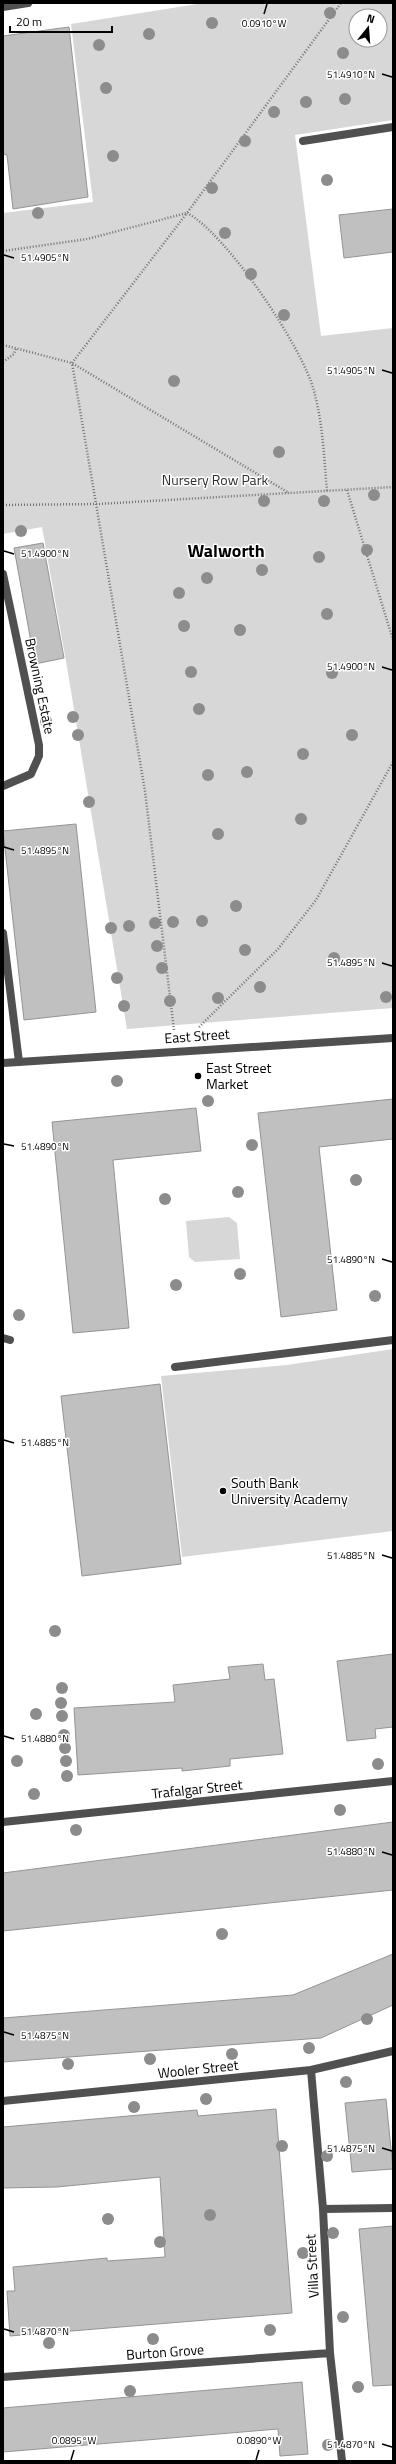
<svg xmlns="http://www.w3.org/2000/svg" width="396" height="2464" viewBox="0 0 396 2464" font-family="'Titillium Web',sans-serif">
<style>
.green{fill:#d7d7d7;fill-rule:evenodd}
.building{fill:#c0c0c0;stroke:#949494}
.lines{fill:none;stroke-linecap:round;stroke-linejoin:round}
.path{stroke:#727272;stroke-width:2.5;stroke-dasharray:1 2;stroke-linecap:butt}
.service{stroke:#505050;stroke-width:8}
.minor{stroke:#505050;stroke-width:8}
.tree{fill:#8c8c8c}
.ticks{fill:none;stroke:#000;stroke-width:1.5}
.poi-dot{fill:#000;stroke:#fff;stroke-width:1.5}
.labels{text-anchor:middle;stroke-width:3;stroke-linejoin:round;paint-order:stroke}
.park-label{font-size:14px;fill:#2e2e2e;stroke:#fff}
.street-label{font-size:14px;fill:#000;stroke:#fff}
.poi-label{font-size:14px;fill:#000;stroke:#fff;text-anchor:start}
.district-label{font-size:18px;font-weight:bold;fill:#000;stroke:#fff}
.ticks-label{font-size:10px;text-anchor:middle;fill:#000;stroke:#fff;stroke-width:3;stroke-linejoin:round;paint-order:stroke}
</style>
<rect width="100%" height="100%" fill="#fff"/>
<path class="green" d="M204,3h189v117l-98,15 26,201 72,-8v680l-266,21 -60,-362 -25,-140 -39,7v-321l90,-11 -22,-178zM356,16h24v24h-24z
M229,1217l8,6 3,36 -45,3 -6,-5 -3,-36z
M393,1349v182l-211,26 -21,-181 126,-11z"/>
<path class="building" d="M69,27l19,170 -75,12 -6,-54 -4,-1v-118z
M393,209v43l-49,6 -5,-43z
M43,543l21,115 -29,6 -21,-116z
M76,824l20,188 -72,8 -21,-189z
M393,1099v40l-74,8 18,163 -56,7 -23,-204z
M196,1108l5,43 -88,9 16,168 -56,5 -21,-211z
M160,1384l21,180 -99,12 -21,-180z
M393,1654v73l-18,2 1,9 -29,3 -10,-80z
M263,1664l2,16 9,-1 9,75 -53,5v7l-48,5v-3l-104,7 -4,-67 101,-6 -2,-17 57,-6 -2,-12z
M393,1822v68l-390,41v-58z
M393,1954v51l-72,33 -318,24v-44l290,-23z
M386,2099l7,70 -41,3 -7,-69z
M276,2109l16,204 -282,23 -3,-45h8l-2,-24 94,-9v3l58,-4 -5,-80 -103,10 -54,1v-61l194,-17 1,6z
M393,2226v159l-20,1 -14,-157z
M302,2382l6,72 -28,2 -2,-27 -275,23v-44z"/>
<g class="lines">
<path class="path" d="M3,251l84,-12 100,-26 154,-210
M3,345l69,18 217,130
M3,362l11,-8 2,-6
M347,490l46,150
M3,505l95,-1 295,-17
M199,1027l79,-78 38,-49 77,-138
M174,1030l-29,-239 -73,-428 115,-150c39,20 116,135 127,178 9,33 10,67 13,100"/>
<path class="service" d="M3,933l16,129
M3,1338l7,2
M175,1367l218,-27"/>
<path class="minor" d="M3,7l25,-4
M303,141l90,-14
M3,574l36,171v11l-8,18 -28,12
M3,1063l390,-25
M3,1822l390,-41
M311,2070l12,139 7,144 12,108
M3,2101l308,-31 82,-19
M323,2209l70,-1
M3,2377l327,-24"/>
</g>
<g class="tree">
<circle cx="330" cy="13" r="6"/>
<circle cx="212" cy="23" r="6"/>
<circle cx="149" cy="34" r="6"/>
<circle cx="99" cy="45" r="6"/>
<circle cx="343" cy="53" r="6"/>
<circle cx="106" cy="88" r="6"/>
<circle cx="345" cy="99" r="6"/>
<circle cx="306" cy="102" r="6"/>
<circle cx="274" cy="112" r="6"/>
<circle cx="245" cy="141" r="6"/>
<circle cx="113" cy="156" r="6"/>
<circle cx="327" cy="180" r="6"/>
<circle cx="212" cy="188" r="6"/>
<circle cx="38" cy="213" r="6"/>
<circle cx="225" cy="233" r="6"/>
<circle cx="251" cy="274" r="6"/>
<circle cx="284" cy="315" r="6"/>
<circle cx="174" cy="381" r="6"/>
<circle cx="279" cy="452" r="6"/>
<circle cx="374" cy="495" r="6"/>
<circle cx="264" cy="501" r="6"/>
<circle cx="324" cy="501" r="6"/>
<circle cx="21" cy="531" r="6"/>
<circle cx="367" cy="550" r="6"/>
<circle cx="319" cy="557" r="6"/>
<circle cx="262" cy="570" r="6"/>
<circle cx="207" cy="578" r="6"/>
<circle cx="179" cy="593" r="6"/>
<circle cx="327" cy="614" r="6"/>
<circle cx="184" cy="626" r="6"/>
<circle cx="240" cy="630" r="6"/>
<circle cx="191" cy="672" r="6"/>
<circle cx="332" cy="673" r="6"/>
<circle cx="199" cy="709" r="6"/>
<circle cx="73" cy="717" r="6"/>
<circle cx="46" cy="721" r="6"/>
<circle cx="78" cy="735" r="6"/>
<circle cx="352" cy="735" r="6"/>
<circle cx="303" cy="754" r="6"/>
<circle cx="247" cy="772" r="6"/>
<circle cx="208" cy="775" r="6"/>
<circle cx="89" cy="802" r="6"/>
<circle cx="301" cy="819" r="6"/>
<circle cx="218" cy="834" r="6"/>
<circle cx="236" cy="906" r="6"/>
<circle cx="202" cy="921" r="6"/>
<circle cx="173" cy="922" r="6"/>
<circle cx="155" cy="923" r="6"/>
<circle cx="129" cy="926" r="6"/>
<circle cx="111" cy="928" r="6"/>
<circle cx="157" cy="946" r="6"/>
<circle cx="245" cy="950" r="6"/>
<circle cx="334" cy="958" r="6"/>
<circle cx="162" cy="968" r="6"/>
<circle cx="117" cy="978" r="6"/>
<circle cx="260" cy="987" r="6"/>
<circle cx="386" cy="997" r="6"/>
<circle cx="218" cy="998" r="6"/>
<circle cx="170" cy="1001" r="6"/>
<circle cx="124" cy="1006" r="6"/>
<circle cx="117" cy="1081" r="6"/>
<circle cx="208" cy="1101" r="6"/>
<circle cx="252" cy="1145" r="6"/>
<circle cx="356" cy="1180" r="6"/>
<circle cx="238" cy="1192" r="6"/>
<circle cx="165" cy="1199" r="6"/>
<circle cx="240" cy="1274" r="6"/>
<circle cx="176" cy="1285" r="6"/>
<circle cx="375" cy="1296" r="6"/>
<circle cx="19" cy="1315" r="6"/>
<circle cx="55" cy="1631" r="6"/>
<circle cx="62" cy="1688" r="6"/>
<circle cx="61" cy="1703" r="6"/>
<circle cx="36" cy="1714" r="6"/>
<circle cx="62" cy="1716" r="6"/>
<circle cx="64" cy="1735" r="6"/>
<circle cx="65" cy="1748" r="6"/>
<circle cx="17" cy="1761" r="6"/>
<circle cx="66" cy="1761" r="6"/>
<circle cx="378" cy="1764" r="6"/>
<circle cx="67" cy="1776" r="6"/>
<circle cx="34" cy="1794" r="6"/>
<circle cx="340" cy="1810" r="6"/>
<circle cx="76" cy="1830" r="6"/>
<circle cx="222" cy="1934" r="6"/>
<circle cx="367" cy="2019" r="6"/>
<circle cx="309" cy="2048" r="6"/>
<circle cx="232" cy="2054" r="6"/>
<circle cx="150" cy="2059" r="6"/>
<circle cx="68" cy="2064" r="6"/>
<circle cx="346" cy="2082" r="6"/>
<circle cx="206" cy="2099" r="6"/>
<circle cx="134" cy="2107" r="6"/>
<circle cx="282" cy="2146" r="6"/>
<circle cx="327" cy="2156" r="6"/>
<circle cx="210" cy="2215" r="6"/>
<circle cx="108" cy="2219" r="6"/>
<circle cx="333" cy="2233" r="6"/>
<circle cx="160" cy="2242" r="6"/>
<circle cx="303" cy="2253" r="6"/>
<circle cx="343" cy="2317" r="6"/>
<circle cx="270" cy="2330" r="6"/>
<circle cx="153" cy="2339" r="6"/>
<circle cx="49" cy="2343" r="6"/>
<circle cx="358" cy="2387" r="6"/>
<circle cx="130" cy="2391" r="6"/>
<circle cx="328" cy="2445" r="6"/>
</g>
<path class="ticks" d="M264,14l3,-10M382,74l10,3M4,255l10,3M382,370l10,3M4,551l10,3M382,667l10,3M4,847l10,3M382,963l10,3M4,1144l10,2M382,1259l10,3M4,1440l10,3M382,1555l10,3M4,1736l10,3M382,1852l10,3M4,2032l10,3M382,2148l10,3M4,2329l10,3M382,2444l10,3M71,2460l3,-10M256,2460l3,-10"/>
<g class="poi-dot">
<circle cx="198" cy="1076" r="4"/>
<circle cx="223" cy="1491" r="4"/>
</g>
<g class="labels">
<g class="park-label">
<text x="215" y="485">Nursery Row Park</text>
</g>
<g class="street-label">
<text transform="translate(40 686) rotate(78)" y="5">Browning Estate</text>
<text transform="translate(197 1036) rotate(-4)" y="5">East Street</text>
<text transform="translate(197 1789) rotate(-6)" y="5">Trafalgar Street</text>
<text transform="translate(198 2069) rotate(-6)" y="5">Wooler Street</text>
<text transform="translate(312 2266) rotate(-93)" y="5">Villa Street</text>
<text transform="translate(165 2352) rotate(-4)" y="5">Burton Grove</text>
</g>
<g class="poi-label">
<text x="206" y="1073">East Street<tspan x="206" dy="16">Market</tspan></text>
<text x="231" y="1488">South Bank<tspan x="231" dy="16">University Academy</tspan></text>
</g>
<g class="district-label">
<text x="226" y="557">Walworth</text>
</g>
</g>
<g class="ticks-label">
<text x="264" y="27">0.0910°W</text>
<text x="351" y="78">51.4910°N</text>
<text x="45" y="261">51.4905°N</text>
<text x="351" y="374">51.4905°N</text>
<text x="45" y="557">51.4900°N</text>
<text x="351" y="670">51.4900°N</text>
<text x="45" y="854">51.4895°N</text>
<text x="351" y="966">51.4895°N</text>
<text x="45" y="1150">51.4890°N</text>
<text x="351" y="1263">51.4890°N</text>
<text x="45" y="1446">51.4885°N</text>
<text x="351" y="1559">51.4885°N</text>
<text x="45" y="1742">51.4880°N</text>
<text x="351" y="1855">51.4880°N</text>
<text x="45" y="2039">51.4875°N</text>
<text x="351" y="2152">51.4875°N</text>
<text x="45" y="2335">51.4870°N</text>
<text x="74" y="2444">0.0895°W</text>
<text x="259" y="2444">0.0890°W</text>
<text x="351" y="2448">51.4870°N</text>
</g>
<rect width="396" height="2464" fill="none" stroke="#000000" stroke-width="8"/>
<g transform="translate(368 28) rotate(17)"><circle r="19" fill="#ffffff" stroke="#999999"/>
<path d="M0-3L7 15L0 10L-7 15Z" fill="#000000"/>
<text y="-6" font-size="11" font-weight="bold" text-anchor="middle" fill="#000000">N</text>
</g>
<path d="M10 26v6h102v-6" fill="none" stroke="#000000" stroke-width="2"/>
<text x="16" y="26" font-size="12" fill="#000000" stroke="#ffffff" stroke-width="3" paint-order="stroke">20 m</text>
</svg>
